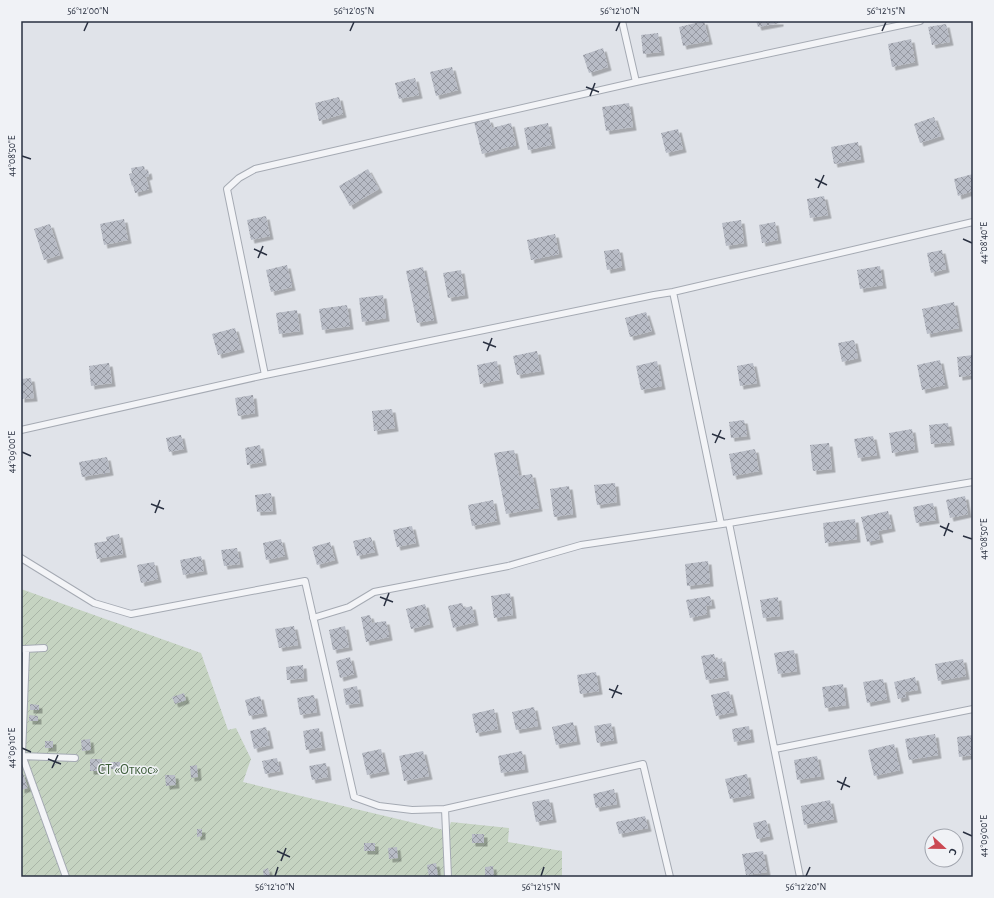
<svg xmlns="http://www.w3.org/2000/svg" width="994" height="898" viewBox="0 0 994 898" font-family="'Alegreya Sans',sans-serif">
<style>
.garden{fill:url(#garden-furrows)}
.building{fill:url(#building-cross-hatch);filter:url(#shadow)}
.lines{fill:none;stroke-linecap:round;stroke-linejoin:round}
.lane-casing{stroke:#a5aab3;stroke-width:8}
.lane{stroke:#f3f4f7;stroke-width:6}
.ticks{fill:none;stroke:#293040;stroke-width:1.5}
.labels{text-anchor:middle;stroke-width:3;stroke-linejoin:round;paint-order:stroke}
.park-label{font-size:14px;fill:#3b5b37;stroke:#f0f2f6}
.neatline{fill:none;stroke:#293040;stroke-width:1.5}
.ticks-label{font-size:10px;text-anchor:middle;fill:#293040}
</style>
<defs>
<pattern id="garden-furrows" width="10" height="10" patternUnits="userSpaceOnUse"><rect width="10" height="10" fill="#c5d3c1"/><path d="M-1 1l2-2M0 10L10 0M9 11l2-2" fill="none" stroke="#a9b5a7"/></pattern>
<pattern id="building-cross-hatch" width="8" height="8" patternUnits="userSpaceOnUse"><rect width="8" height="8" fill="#b8bcc6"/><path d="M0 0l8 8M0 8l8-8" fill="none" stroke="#9699a2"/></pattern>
<filter id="shadow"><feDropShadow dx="3.5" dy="3.5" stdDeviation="0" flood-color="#0004"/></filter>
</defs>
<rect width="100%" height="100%" fill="#e0e3e9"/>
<path class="garden" d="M21,589l180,64 27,77 8,-2 15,31 -8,23 205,49 3,-9 58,6 -1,14 54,9v26h-541z"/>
<path class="building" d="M704,21l5,20 -26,5 -4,-19z
M756,21h24v2l-22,4z
M946,24l4,18 -18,3 -4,-18z
M658,33l3,19 -18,2 -2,-19z
M911,39l4,23 -23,5 -4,-23z
M603,48l5,19 -19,6 -6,-18z
M452,67l6,23 -22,6 -6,-24z
M415,78l4,17 -20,4 -4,-16z
M339,97l4,17 -24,7 -4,-18z
M629,103l4,24 -27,4 -4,-24z
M934,117l7,19 -21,7 -6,-19z
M489,119l3,9 19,-5 5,22 -34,9 -8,-32z
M548,123l4,22 -24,5 -4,-22z
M678,129l5,20 -17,4 -5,-20z
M858,142l3,17 -27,5 -3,-17z
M144,166l1,5 3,-1 1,6 -3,1 3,12 -14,4 -2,-8 -1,1 -3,-12 3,-1 -1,-5z
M368,169l11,20 -29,17 -11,-20z
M973,174v17l-15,5 -4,-17z
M824,196l4,19 -18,3 -3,-19z
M266,216l4,20 -19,4 -4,-20z
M124,219l4,21 -24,5 -4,-21z
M741,220l3,23 -18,3 -4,-23z
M775,222l3,18 -16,3 -3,-18z
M50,224l10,31 -16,5 -10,-31z
M555,234l4,20 -28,6 -4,-20z
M619,249l3,18 -15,3 -3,-19z
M942,250l4,19 -15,4 -4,-20z
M287,265l5,22 -21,5 -5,-22z
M880,266l3,19 -23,4 -3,-19z
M423,267l11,53 -17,3 -11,-52z
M461,270l4,25 -17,3 -5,-25z
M383,295l3,23 -24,4 -3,-24z
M954,302l5,26 -32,6 -5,-25z
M347,305l3,21 -28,4 -3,-21z
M297,310l3,21 -21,3 -3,-21z
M646,312l6,19 -22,6 -5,-19z
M235,328l6,21 -23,6 -6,-21z
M854,340l4,18 -16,4 -4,-19z
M537,351l4,20 -24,4 -4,-19z
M973,355v20l-14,2 -2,-20z
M940,360l5,25 -23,5 -5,-25z
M497,361l3,19 -20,4 -3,-19z
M657,361l5,25 -21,4 -5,-24z
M109,363l3,20 -21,3 -2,-20z
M753,363l4,20 -17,3 -3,-20z
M31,378l3,20 -13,1v-20z
M253,395l2,18 -17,3 -3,-18z
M392,409l3,19 -21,3 -2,-20z
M744,420l3,16 -16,2 -2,-16z
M948,423l3,19 -20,2 -2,-19z
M912,429l3,20 -23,4 -3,-20z
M181,435l3,14 -15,3 -3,-14z
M873,436l4,19 -19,3 -4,-19z
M829,443l3,26 -19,2 -3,-26z
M260,445l3,17 -16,3 -2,-17z
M755,449l4,22 -26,5 -4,-22z
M514,450l5,26 13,-2 7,34 -33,6 -12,-61z
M107,457l3,15 -28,5 -3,-15z
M615,483l2,19 -20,3 -3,-20z
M569,486l4,28 -19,3 -4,-28z
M271,493l2,18 -16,1 -2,-17z
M965,496l3,18 -18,4 -4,-18z
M493,500l4,21 -25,5 -4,-21z
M933,503l3,17 -20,3 -3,-16z
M888,511l4,17 -14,3 2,8 -13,3 -6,-25z
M855,519l2,20 -32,4 -2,-20z
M412,526l4,17 -19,4 -4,-17z
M119,534l4,20 -26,5 -3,-16 13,-2 -1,-4z
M371,537l4,15 -18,4 -4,-15z
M281,539l4,17 -19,4 -3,-17z
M330,542l5,18 -18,5 -5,-18z
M237,548l3,16 -16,2 -3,-16z
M201,556l3,15 -21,4 -3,-15z
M708,561l2,22 -23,3 -2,-22z
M154,562l4,17 -17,4 -4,-18z
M510,593l3,22 -19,3 -3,-22z
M710,596l2,9 -6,1 1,8 -17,4 -4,-18z
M778,597l2,19 -17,2 -3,-18z
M462,603l2,5 8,-2 3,16 -22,6 -5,-22z
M425,604l5,20 -19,5 -5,-20z
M370,615l2,8 14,-2 3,16 -23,5 -5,-25z
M294,626l4,19 -19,3 -4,-19z
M345,626l4,21 -16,3 -4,-20z
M794,650l3,21 -19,3 -4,-21z
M714,654l2,6 6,-2 3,19 -19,3 -5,-24z
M350,657l4,17 -14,4 -4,-17z
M963,659l3,17 -28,5 -3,-17z
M303,665l1,13 -17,2 -1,-13z
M596,672l3,19 -19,3 -3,-19z
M915,677l3,13 -13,2 1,5 -8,2 -4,-17z
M883,679l4,20 -20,4 -4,-21z
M843,684l3,21 -21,3 -3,-21z
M357,686l3,17 -14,2 -3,-16z
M729,691l5,21 -18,4 -5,-21z
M184,693l2,7 -11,4 -3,-7z
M314,695l3,17 -17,3 -3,-17z
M260,696l4,17 -15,3 -4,-16z
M30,704l9,1v5h-9z
M534,707l4,19 -22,4 -4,-18z
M494,709l4,20 -22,4 -4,-19z
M29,715l9,1v5h-9z
M573,722l4,19 -21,4 -4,-18z
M611,723l3,17 -17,3 -3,-17z
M749,726l2,13 -17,3 -2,-13z
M266,727l4,18 -16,4 -4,-18z
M319,728l3,19 -16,3 -3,-19z
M935,734l3,21 -29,5 -4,-21z
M973,735v20l-14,2 -2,-20z
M90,739l1,11 -9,1 -1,-11z
M45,741h8v7h-8z
M894,744l6,26 -26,6 -6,-26z
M381,749l5,22 -19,4 -5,-22z
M423,751l6,25 -25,5 -5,-25z
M522,751l3,18 -24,4 -3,-17z
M817,756l4,20 -24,4 -3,-20z
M277,758l3,13 -15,3 -3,-13z
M90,759h12v12h-12z
M111,762h9v7h-9z
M326,763l2,14 -16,3 -3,-14z
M197,765l1,12 -7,1 -1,-12z
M23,773l5,15 -7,2v-16z
M747,774l4,21 -21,4 -5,-20z
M165,775h10l1,10 -10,1z
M614,789l3,15 -21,4 -3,-14z
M549,799l4,20 -17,3 -4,-20z
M830,800l4,19 -30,6 -3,-19z
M645,816l3,12 -29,6 -3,-12z
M766,820l4,16 -13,3 -4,-16z
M197,829h5v7l-5,1z
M472,834h12v9h-12z
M364,843h11v8h-11z
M397,847l1,11 -9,1 -1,-11z
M763,851l4,21 -21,3 -4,-21z
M436,863l2,13 -9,1 -2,-12z
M493,866l1,10 -9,1v-10z
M268,868l2,8 -6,1 -1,-7z"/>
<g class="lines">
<g class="lane-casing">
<path id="lane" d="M622,21l14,61
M673,292l48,232
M265,375l-38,-186 12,-11 16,-9 381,-87 284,-61
M21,430l244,-55 389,-80 19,-3 300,-70
M21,558l73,45 37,11 174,-33 49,216 25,9 33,4 33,-1 3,68
M313,618l36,-11 25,-15 134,-26 73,-21 148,-22
M21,649h3l2,3 -4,103 44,122
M24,649l20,-1
M775,749l198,-40
M21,756l54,2
M445,809l198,-45 27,113
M800,877l-71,-354 244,-41"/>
</g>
<use href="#lane" class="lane"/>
</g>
<path class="ticks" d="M84,31l4,-9M350,31l4,-9M616,31l4,-9M882,31l4,-9M586,87l13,5M590,96l5,-13M22,156l9,3M815,179l12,6M818,188l6,-13M963,239l9,4M254,249l13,6M258,258l5,-12M483,342l13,5M487,351l5,-13M712,434l13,5M715,443l6,-13M22,452l9,4M151,504l13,5M155,513l5,-13M940,526l13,6M944,536l5,-13M963,536l9,3M380,597l13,5M384,606l5,-13M609,689l13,5M612,698l6,-13M22,748l9,4M48,759l13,5M52,768l6,-13M837,781l13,6M841,790l5,-13M963,832l9,4M277,851l13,6M281,861l5,-13M275,876l3,-9M541,876l3,-9M806,876l4,-9"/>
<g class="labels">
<g class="park-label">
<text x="128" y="774">СТ «Откос»</text>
</g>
</g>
<rect width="994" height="898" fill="none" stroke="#f0f2f6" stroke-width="44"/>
<g transform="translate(944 848) rotate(112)"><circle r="19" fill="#f0f2f6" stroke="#a0a4ad"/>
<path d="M0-3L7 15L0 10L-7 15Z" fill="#cb4852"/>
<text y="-6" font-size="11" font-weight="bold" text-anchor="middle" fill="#293040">С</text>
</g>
<rect x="22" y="22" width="950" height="854" class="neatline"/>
<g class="ticks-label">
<text x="88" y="14">56°12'00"N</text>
<text x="354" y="14">56°12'05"N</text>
<text x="620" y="14">56°12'10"N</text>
<text x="886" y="14">56°12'15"N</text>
<text transform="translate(11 156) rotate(-90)" y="4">44°08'50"E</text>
<text transform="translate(983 243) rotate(-90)" y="4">44°08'40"E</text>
<text transform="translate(11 452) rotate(-90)" y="4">44°09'00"E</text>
<text transform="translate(983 539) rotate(-90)" y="4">44°08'50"E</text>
<text transform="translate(11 748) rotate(-90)" y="4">44°09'10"E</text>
<text transform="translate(983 836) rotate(-90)" y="4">44°09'00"E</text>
<text x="275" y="890">56°12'10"N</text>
<text x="541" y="890">56°12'15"N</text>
<text x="806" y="890">56°12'20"N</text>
</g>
</svg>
